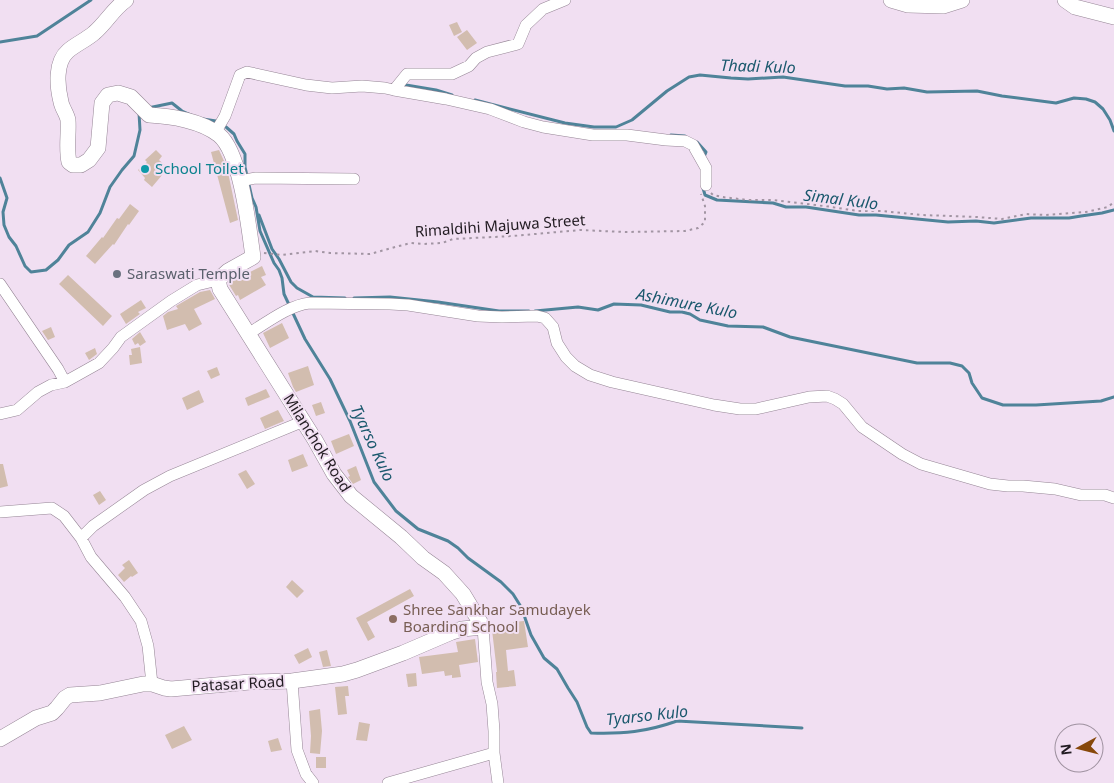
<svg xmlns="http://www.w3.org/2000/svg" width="1114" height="783" viewBox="0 0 1114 783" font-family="'Noto Sans',sans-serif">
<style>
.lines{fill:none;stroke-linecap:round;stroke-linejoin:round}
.stream{stroke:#4f8399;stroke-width:3}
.building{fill:#d2bdaf}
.street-casing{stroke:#958595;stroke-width:12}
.secondary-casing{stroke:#958595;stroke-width:16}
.path{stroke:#a295a3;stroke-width:2;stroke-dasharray:2.5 4;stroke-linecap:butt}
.street{stroke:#fff;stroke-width:11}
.secondary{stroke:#fff;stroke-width:15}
.culture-dot{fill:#0f9aa8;stroke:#f1dff2;stroke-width:2}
.worship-dot{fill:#6b7280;stroke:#f1dff2;stroke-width:2}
.education-dot{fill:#8d6e63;stroke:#f1dff2;stroke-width:2}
.labels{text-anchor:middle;stroke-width:4;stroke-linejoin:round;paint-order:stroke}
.culture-label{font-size:15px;fill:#0d838f;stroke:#f1dff2;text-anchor:start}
.street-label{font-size:15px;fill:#221c22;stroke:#f1dff2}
.worship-label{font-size:15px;fill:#5b616d;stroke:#f1dff2;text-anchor:start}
.education-label{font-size:15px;fill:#785e54;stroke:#f1dff2;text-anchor:start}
.water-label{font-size:16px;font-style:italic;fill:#1a586d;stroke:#f1dff2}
</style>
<rect width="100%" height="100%" fill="#f1dff2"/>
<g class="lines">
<path class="stream" d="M0,42l37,-6 54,-36
M406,85l30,5 16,5
M475,100l90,23 29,4h22l16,-7 35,-29 22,-14 11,-2 31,3 17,1 35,-2 62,9h23l19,3 17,-1 23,4 50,-1 25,5 54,7 18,-5 12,1 9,3 8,7 7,11 4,11
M148,108l24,-5 10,8 9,4
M203,119l13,2 10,6 8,7 3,7 8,13v13l7,31 4,9 4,24 14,32 5,7 3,8 2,16 21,45 25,40 20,42 24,61 22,29 22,18 30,12 10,7 10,10 33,24 12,12 10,16 2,8 6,17 13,23 13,11 11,19 9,14 10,25 4,6c32,1 55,-1 86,-12l125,7
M671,135l14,1
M697,142l9,10 -2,5
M0,178l7,20 -4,14 1,13 5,12 7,9 9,20 6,6 15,-2 12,-10 11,-15 19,-13 12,-19 10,-26 12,-17 12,-14 6,-26 -1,-17
M703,188l2,7 12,5 56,3 13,4h20l53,8h17l72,7 28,-1 18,2 37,-5h38l12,-2 21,-3 12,-3
M259,215l13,34 7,10 12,23 6,6 16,9 32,1
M354,298l36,-1 48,5 61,9h30
M535,311l43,-4 20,3 16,-6 27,1 29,7h12l8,2 10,6 28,6 35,1 27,10 127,26h33l12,3 7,7 3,10 10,15 21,7h33l65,-4 13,-4"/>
</g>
<path class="building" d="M457,22l5,10 -8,4 -5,-11z
M467,30l10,13 -10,7 -10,-13z
M156,150l6,6 -3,4 9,8 -16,19 -8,-7 1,-2 -7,-8 9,-8 -2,-2z
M219,150l5,11 5,16 9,43 -8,3 -19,-71z
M130,204l9,7 -10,14 -1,-1 -14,21 -1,-1 -18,20 -9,-8 16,-19 1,1 14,-20 2,1z
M262,266l4,9 -5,2 5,8 -26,15 -2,-5 -2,1 -8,-13z
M68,275l44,41 -9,10 -44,-42z
M210,290l5,9 -21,10 8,15 -13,7 -4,-7 -18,6 -4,-14 5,-4 10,-3 -2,-3 24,-14z
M141,300l5,8 -8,4 2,2 -14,10 -6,-10z
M282,323l7,15 -19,10 -7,-15z
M51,327l4,10 -7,3 -6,-9z
M140,332l6,10 -6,4 -2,-3 -3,2 -3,-6z
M140,347l2,16 -12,2 -1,-10h3l-1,-6z
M95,348l2,6 -8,6 -4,-7z
M308,366l6,19 -18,7 -3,-5 -5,-14z
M217,367l3,8 -9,4 -4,-8z
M266,389l4,8 -22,9 -3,-8z
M199,390l5,12 -17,8 -5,-12z
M321,402l4,11 -9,3 -4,-11z
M278,410l6,11 -19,8 -5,-11z
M349,434l5,12 -18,8 -5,-13z
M303,454l5,12 -16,6 -4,-12z
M0,464h3l5,22 -8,2z
M356,466l5,14 -8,4 -5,-7 2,-1 -3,-6z
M246,470l9,14 -8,5 -9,-15z
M100,491l6,9 -7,5 -6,-10z
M129,560l9,13 -6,4 -1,-1 -7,6 -6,-7 7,-7 -3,-3z
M292,580l12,11 -7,7 -11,-11z
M410,589l4,7 -47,26 8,15 -7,4 -12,-23z
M524,621l4,26 -22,3 2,21 6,-1 2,16 -19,2 -1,-16h1l-5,-42 22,-3 -1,-5z
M475,639l3,23 -19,3 2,12 -9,1v-3l-7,1 -1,-5 -22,3 -3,-17 39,-5 -2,-10z
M308,648l4,9 -13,7 -5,-9z
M327,650l4,16 -8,1 -4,-15z
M416,673l1,13 -9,1 -2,-13z
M348,686l1,10h-4l2,18 -9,1 -3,-28z
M320,709l2,22 -2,23 -10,-1 1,-17 -2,-25z
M359,722l11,2 -3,17 -11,-1z
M184,726l8,14 -20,9 -7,-14z
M278,738l4,12 -11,2 -3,-11z
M316,757h10v11h-10z"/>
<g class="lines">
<g class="street-casing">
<path id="street" d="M394,90l52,9 44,10 34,13 19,5 50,8h34l39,5 19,1 8,4 13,23v17
M215,133l10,-17 15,-41 7,-3 59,13 26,3 30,-2 23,2 9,2 13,-16h45l17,-8 7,-8 11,-6 31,-8 8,-19 17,-16 22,-9
M240,181l16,-3 98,1
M0,284l58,85 7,13
M248,334c18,-11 41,-29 62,-31l80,1 18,1 70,11 24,1 35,-1 8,2 8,9 4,16 9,14 9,9 15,9 22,7 102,23 26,4h16l53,-12 18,-1 8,3 8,5 19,23 40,27 19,10 69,20 18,2h15l32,3 26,6h24l9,3
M0,414l17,-4 21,-18 13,-7 14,-3 34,-19 14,-15 8,-11 50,-36 26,-16 21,-5
M0,512l52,-4 12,8 17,22
M483,627l4,55 5,22 2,27v22l4,30
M292,681l5,69 9,24 7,9
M152,684l-4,-38 -7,-25 -16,-24 -34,-40 -10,-19 12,-12 51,-36 26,-14 134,-55
M388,783l106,-30"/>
</g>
<g class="secondary-casing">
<path id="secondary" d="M891,0l17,5 35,1 19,-6
M1065,0l10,7 39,10
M0,739l36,-21 16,-5 5,-5 8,-10 5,-3 30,-2 43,-9h9l12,4 7,1 79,-7 42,-1 51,-7 14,-4 46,-17 49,-21 10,-3 21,-2 -20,-33 -19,-21 -21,-15 -22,-21 -50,-41 -17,-22 -19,-34 -95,-151 -2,-9 10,-9 25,-14c-4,-28 -12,-104 -34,-122 -17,-14 -48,-19 -70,-20l-18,-18 -13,-4 -10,2 -6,8 -4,45 -9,12 -8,5h-8l-4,-3c-3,-14 0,-28 -1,-42 -1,-6 -6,-12 -7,-18 -4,-16 -6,-40 7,-51 8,-7 18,-11 26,-18 12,-10 19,-24 32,-33"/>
</g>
<path class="path" d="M711,193l2,2 9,2 26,3h24l53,6 33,5h23l41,4 55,2 25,2 24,-5 19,1 41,-3 22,-5 6,-5
M264,253l18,2 33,-4 15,2 40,1 29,-8 12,-3 12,1 19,-1 11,-4 60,-3 67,-6 45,2 60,-1 13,-3 7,-6v-16l-4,-12"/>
<use href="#street" class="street"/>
<use href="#secondary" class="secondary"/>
</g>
<circle class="culture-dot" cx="145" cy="169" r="5"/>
<circle class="worship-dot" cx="117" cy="274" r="5"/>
<circle class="education-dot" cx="393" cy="619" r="5"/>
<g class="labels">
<g class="culture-label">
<text x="155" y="174">School Toilet</text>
</g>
<g class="street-label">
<text transform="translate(500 226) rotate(-4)" y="5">Rimaldihi Majuwa Street</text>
<text transform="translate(317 443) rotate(58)" y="5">Milanchok Road</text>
<text transform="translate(238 684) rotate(-3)" y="5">Patasar Road</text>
</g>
<g class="worship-label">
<text x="127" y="279">Saraswati Temple</text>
</g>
<g class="education-label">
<text x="403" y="615">Shree Sankhar Samudayek<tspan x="403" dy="17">Boarding School</tspan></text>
</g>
<g class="water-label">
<text transform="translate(758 66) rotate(2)" y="6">Thadi Kulo</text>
<text transform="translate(841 199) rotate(7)" y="6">Simal Kulo</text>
<text transform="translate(687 303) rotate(11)" y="6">Ashimure Kulo</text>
<text transform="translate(373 443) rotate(65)" y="6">Tyarso Kulo</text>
<text transform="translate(647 715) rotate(-6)" y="6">Tyarso Kulo</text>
</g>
</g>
<g transform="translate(1079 748) rotate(263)"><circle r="24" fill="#f1dff2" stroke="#9e919f"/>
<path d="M0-4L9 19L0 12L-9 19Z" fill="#87480b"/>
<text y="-8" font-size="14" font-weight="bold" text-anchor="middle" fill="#221c22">N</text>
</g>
</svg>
